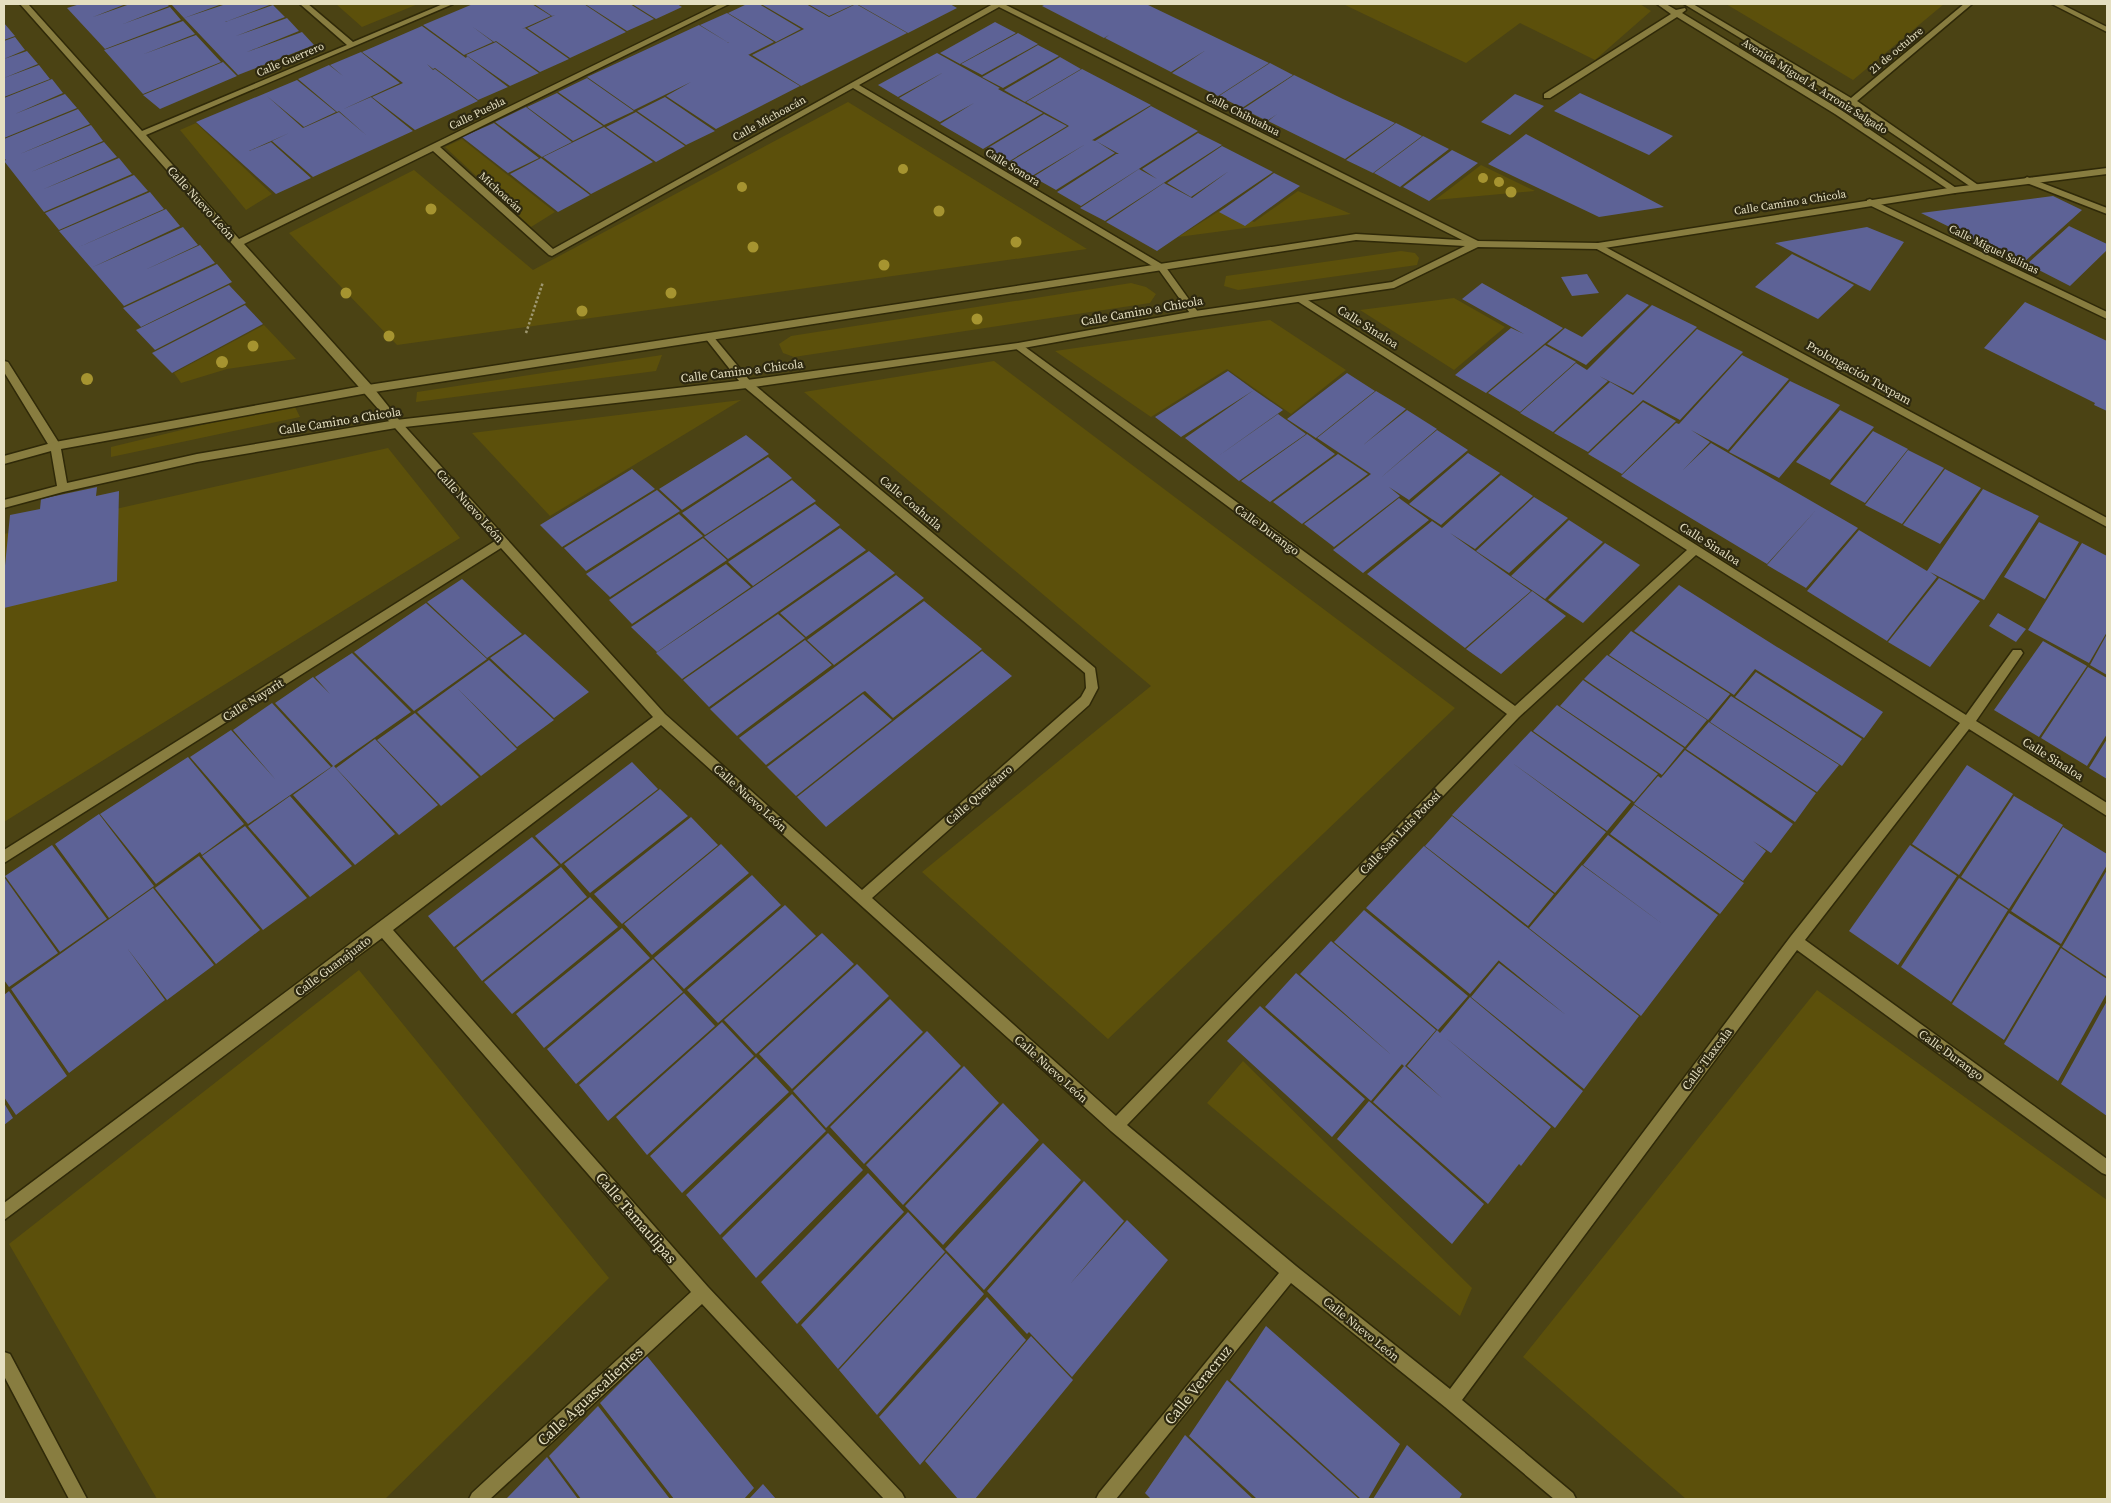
<svg xmlns="http://www.w3.org/2000/svg" width="2111" height="1503" viewBox="0 0 2111 1503" font-family="'Source Serif 4',serif">
<style>
.green{fill:#5c500b}
.building{fill:#5d6296}
.lines{fill:none;stroke-linecap:round;stroke-linejoin:round}
.minor-casing{stroke:#2f2908;stroke-width:3}
.tertiary-casing{stroke:#2f2908;stroke-width:3}
.path{stroke:#9e9770;stroke-width:2.5;stroke-dasharray:2.5 2;stroke-linecap:butt}
.minor{fill:#887d40;fill-rule:evenodd}
.tertiary{fill:#887d40;fill-rule:evenodd}
.tree{fill:#a69430}
.labels{text-anchor:middle;stroke-width:4.5;stroke-linejoin:round;paint-order:stroke}
.far-street-label{font-size:11px;fill:#e5dfc0;stroke:#2e2910}
.street-label{font-size:12px;fill:#e5dfc0;stroke:#2e2910}
.near-street-label{font-size:15px;fill:#e5dfc0;stroke:#2e2910}
</style>
<rect width="100%" height="100%" fill="#4b4314"/>
<path class="green" d="M336,4h82l-56,23z
M1343,4h297l11,7 -56,49 -75,-37 -54,40z
M1726,4h218l-91,76z
M848,102l239,147 -690,96 -108,-112 125,-63 119,100z
M196,123l76,71 -26,16 -66,-80z
M462,139l93,73 -24,15 -86,-80z
M1481,165l54,26 -100,9z
M1298,191l53,23 -173,23 46,-29 30,14z
M1401,251l14,2 4,5 -2,7 -179,25 -14,-4 2,-10z
M1131,283l15,4 10,7 -6,9 -356,54 -11,-4 -4,-9 12,-8z
M1454,298l51,29 -51,43 -94,-60z
M1270,320l76,50 -55,44 -64,-45 -76,48 -96,-66z
M264,325l32,34 -69,10 -46,14 -7,-10z
M662,355l-6,16 -240,31 1,-10z
M994,361l461,347 -347,331 -186,-167 229,-186 -347,-294z
M741,400l-191,116 -78,-83z
M293,403l7,14 -189,40v-10z
M388,448l72,90 -456,284v-288z
M359,970l250,308 -224,221h-228l-148,-255z
M1817,990l290,210v299h-421l-163,-142z
M1243,1061l229,227 -12,28 -253,-213z"/>
<path class="building" d="M80,4h46l-33,13 37,-13h37l2,2 -46,18 47,-17 11,13 -76,29 -38,-41z
M171,4h51l-38,14z
M226,4h46l-47,18 48,-17 12,12 -49,19 51,-18 12,13 -52,21 55,-20 12,13 -76,30 -54,-57z
M473,4h59l19,12 -29,13 3,-1 44,31 -29,13 -44,-31 -2,1 -21,-15 20,15 -29,13 -41,-30z
M534,4h50l42,28 -56,26 -43,-30 28,-13 -3,1z
M585,4h45l24,15 -27,12z
M632,4h45l5,3 -26,12z
M747,4h12l42,25 -25,13 -48,-29z
M761,4h45l23,13 27,-13 51,29 -106,53 -49,-31 52,-26z
M808,4h47l-26,12z
M857,4h93l7,4 -49,25z
M1046,4h100l123,59 -51,33 -46,-23 34,-23 -35,22 -66,-34 4,-3 -5,3 -62,-32z
M727,13l47,29 -26,13 -48,-30z
M183,21l12,13 -51,20 52,-19 25,27 -78,32 -39,-44z
M995,22l21,11 -56,31 -20,-11z
M4,23l11,13 -11,4z
M699,25l101,61 -84,43 -50,-33 25,-14 -57,28 -47,-33z
M422,26l44,32 1,-2 41,31 -30,13 -43,-32 -2,1 -6,-5 6,6 -25,11 27,-12 43,32 -63,29 -43,-33 31,-14 -41,-31z
M1018,33l20,11 -56,31 -21,-11z
M15,37l10,13 -21,9v-18z
M496,42l43,31 -29,13 -44,-31z
M1038,45l21,11 -56,32 -21,-11z
M27,51l11,13 -34,14v-19z
M361,52l39,31 -63,29 -39,-33 31,-14 14,11 -13,-11z
M937,53l63,35 -2,1 45,24 -60,36 -43,-25 34,-21 -34,19 -41,-24 45,-26 -46,25 -20,-12z
M1060,57l21,12 -56,33 -21,-12z
M223,62l14,14 -77,33 -17,-14z
M1270,63l23,12 -51,33 -23,-12z
M39,65l11,14 -46,18v-19z
M1082,69l69,36 -119,71 -22,-14 59,-36 -43,-24z
M1294,75l49,24 52,24 -50,36 -77,-38 9,-7 -10,7 -24,-12z
M587,78l47,33 -30,14 -46,-33z
M52,79l11,14 -48,21 50,-20 12,14 -73,30v-40z
M297,80l39,32 -32,15 -37,-31 36,32 36,-16 27,23 -27,-24 32,-14 42,34 -100,46 -41,-36 17,-8 -40,18 22,-9 40,36 -35,16 -80,-72z
M557,93l46,33 -30,15 -46,-34z
M1580,93l93,43 -24,19 -95,-44z
M1515,94l29,12 -34,29 -29,-13z
M665,97l50,34 -29,14 -49,-34z
M1151,106l47,25 -117,75 -24,-14 59,-38h3l-23,-13 19,12 -59,37 -23,-13 59,-37 3,1z
M526,107l46,35 -30,15 -47,-35z
M78,109l12,15 -70,30 71,-29 12,16 -72,31 73,-30 13,15 -73,32 75,-31 13,16 -88,38 -40,-51 2,-1 -2,-2v-19z
M636,112l49,34 -29,16 -50,-35z
M1044,114l23,12 -59,36 -22,-13z
M494,123l45,35 -31,15 -46,-36z
M1396,123l26,13 -49,37 -27,-13z
M604,127l49,35 -62,32 -48,-37z
M1198,133l24,12 -117,76 -25,-13 59,-39 18,10 -15,-10z
M1526,134l138,73 -65,10 -111,-53z
M1423,136l26,13 -49,38 -26,-14z
M1222,146l51,26 -116,79 -51,-29 58,-39 28,15 37,-27 -38,26 -24,-14z
M1452,150l26,13 -49,38 -26,-14z
M541,158l49,37 -32,17 -48,-38z
M1274,173l26,13 -55,40 -26,-14z
M134,175l14,16 -89,39 -14,-17z
M150,192l14,17 -85,38 87,-38 14,17 -87,41 90,-40 15,18 -53,25 55,-25 15,18 -91,43 -65,-75z
M2053,196l29,14 -59,53 -102,-50z
M2069,226l38,18v6l-37,36 -43,-22z
M1867,227l37,15 -34,49 -95,-48z
M1792,254l62,31 -36,34 -63,-32z
M217,264l15,18 -91,45 -18,-19z
M1587,274l12,19 -27,3 -11,-19z
M1482,283l81,45 -77,65 -31,-18 56,-47 13,6 -62,-35z
M229,285l17,18 -91,47 -19,-20z
M1627,294l22,11 -63,60 -39,-21 18,-16 17,9z
M2025,302l82,39v70l-13,-6 1,-2 -111,-55z
M245,305l18,19 -91,49 -20,-20z
M1652,305l45,22 -64,66 -34,-17 9,5 -55,51 -33,-19 56,-50 11,7z
M1697,329l46,23 -63,68 -37,-20 -55,52 -34,-19 56,-51 23,13z
M1545,345l31,17 -56,50 -32,-19z
M1742,355l47,24 -61,71 -37,-20 19,12 -27,28 28,-27 147,85 -52,60 -39,-23 50,-56 -50,55 -146,-88 55,-53 3,1z
M1228,371l26,19 -73,47 -26,-20z
M1347,373l28,18 -59,47 -29,-19z
M1790,381l50,24 -61,73 -50,-26z
M1254,390l29,20 -66,47 61,-43 28,20 -67,47 -54,-43z
M1376,391l30,18 -44,37 45,-36 30,19 -59,51 59,-50 31,20 -59,50 -20,-13 11,9 -66,51 -30,-23 67,-50 -54,-36z
M1643,402l33,19 -54,53 -34,-20z
M1840,410l34,17 -44,53 -34,-18z
M1873,431l35,18 -43,54 -35,-19z
M1307,434l28,20 -65,48 -29,-21z
M746,435l23,19 -87,56 -23,-21z
M1908,450l36,18 -42,56 -37,-19z
M1468,453l32,20 -59,52 -32,-21z
M1338,454l30,20 -66,50 -29,-22z
M768,457l24,21 -87,57 -23,-22z
M632,469l23,20 -93,58 -22,-22z
M1945,469l36,19 -41,56 -37,-19z
M1501,475l32,21 -58,53 -25,-16 81,58 -66,57 -98,-74 65,-53 10,7z
M792,480l24,21 -88,58 -24,-22z
M97,487l-1,9 23,-5 -2,90 -113,27v-32l6,-61 30,-6 1,-10z
M1983,489l56,27 -55,84 -54,-28 7,5 -50,64 -80,-50 52,-61 68,41z
M657,490l23,21 -94,60 -22,-23z
M1534,497l34,21 -59,55 -33,-22z
M1399,498l30,22 -66,53 -30,-23z
M815,504l25,21 -87,61 -25,-24z
M679,514l24,22 -93,61 -24,-23z
M1569,520l34,22 -58,57 -34,-23z
M2039,522l40,20 -34,57 -41,-22z
M840,528l26,22 -184,129 -26,-26z
M703,538l24,22 -95,64 -23,-24z
M1605,543l35,22 -57,58 -35,-23z
M2082,543l25,13v76l-18,31 -61,-33z
M869,551l26,22 -89,64 -26,-24z
M726,564l25,23 -94,65 -26,-25z
M896,575l28,23 -90,67 -27,-25z
M1939,578l41,23 -50,66 -42,-25z
M462,579l60,55 -35,24 -60,-56z
M1679,585l98,62 106,65 -19,26 -109,-69 -21,26 -100,-64z
M1532,591l34,25 -65,58 -35,-25z
M924,601l58,48 -89,69 -28,-27 -2,1 -97,73 -27,-27z
M426,603l61,56 -73,52 -60,-59z
M1998,613l28,16 -10,13 -27,-16z
M778,614l27,24 -96,69 -26,-27z
M1631,631l99,63 -22,26 -99,-65z
M525,634l64,58 -35,26 -64,-60z
M2107,634v41l-17,-10z
M805,640l27,25 -95,71 -27,-27z
M2043,641l44,25 -48,71 -45,-27z
M982,651l30,25 -186,151 -29,-30z
M352,653l59,59 -77,54 61,68 -40,31 -62,-70 40,-29 -58,-63 38,-26 17,17 -15,-17z
M1607,655l100,65 -22,27 -101,-68z
M489,660l65,60 -37,27 -60,-59 60,61 -36,27 -64,-64z
M2088,667l19,11v56l-20,32 -46,-28z
M1756,672l106,67 -20,27 -107,-69z
M1583,680l101,68 -22,27 -102,-69z
M863,694l29,26 -96,76 -29,-29z
M1731,696l108,69 -22,27 -107,-70z
M272,703l59,64 -83,57 -58,-67 41,-27 45,50 -43,-50z
M1557,705l101,69 -24,28 -101,-71z
M415,713l64,64 -38,29 -64,-66z
M1709,722l107,71 -21,29 -109,-73z
M1531,731l100,71 -24,29 -96,-69 95,70 -51,61 -103,-78z
M375,739l63,66 -39,30 -63,-67z
M2107,739v40l-18,-11z
M1685,750l108,74 -22,29 -18,-12 13,10 -23,30 -109,-77 24,-28 3,2z
M188,757l56,67 -42,31 -2,-3 -44,32 -56,-70z
M632,762l26,27 -97,75 -26,-28z
M1967,765l46,29 -54,81 -47,-31z
M660,789l28,27 -98,77 -26,-29z
M290,796l62,70 -42,31 -62,-71z
M2014,796l49,29 -54,84 -48,-32z
M1634,805l110,78 -24,31 -110,-80z
M99,814l55,72 -45,32 -54,-74z
M1452,816l102,78 -26,32 -103,-80z
M691,817l27,28 -96,79 -28,-30z
M245,826l62,72 -44,32 -61,-74z
M2063,827l44,27v11l-46,79 -50,-33z
M1608,835l110,80 -77,101 -112,-88 53,-63 82,60 -81,-60z
M532,837l27,28 -105,82 -26,-31z
M721,844l28,29 -97,82 -28,-31z
M52,845l55,74 -47,33 -55,-76z
M1910,845l47,31 -59,89 -49,-34z
M1424,846l215,170 -55,73 -113,-92 28,-34 67,52 -132,-107 65,52 -29,34 -104,-86z
M199,856l61,74 -44,34 -61,-76z
M561,867l26,30 -105,84 -26,-33z
M2107,870v107l-45,-30z
M752,875l29,30 -97,84 -30,-31z
M4,877l54,76 -49,34 -5,-7z
M1959,878l49,32 -57,92 -50,-35z
M153,888l61,77 -47,35 -40,-52 38,52 -96,73 -58,-84z
M590,897l28,30 -106,87 -28,-32z
M785,905l31,31 -98,87 -31,-33z
M1364,910l104,86 -30,34 -104,-88z
M2009,913l51,33 -56,94 -52,-36z
M622,928l28,30 -106,90 -28,-34z
M822,933l32,31 -98,90 -32,-34z
M1331,941l105,89 -31,36 37,32 -35,-32 30,-36 3,3 30,-36 113,94 -28,37 -109,-90 105,89 -30,39 -2,-2 -31,40 -115,-102 31,-36 -104,-92z
M2061,948l46,31v14l-49,88 -54,-37z
M653,959l30,33 -107,92 -29,-35z
M857,964l32,32 -97,93 -33,-35z
M1296,973l106,91 -31,37 -106,-94z
M9,991l58,85 -51,39 -12,-18v-102z
M684,993l31,33 -107,95 -29,-36z
M890,999l33,33 -97,96 -33,-37z
M2107,1001v115l-46,-32z
M1260,1006l105,93 -33,38 -105,-96z
M722,1022l32,34 -107,99 -31,-38z
M927,1031l34,35 -97,98 -34,-37z
M756,1057l33,35 -107,101 -32,-37z
M964,1066l35,37 -96,102 -37,-40z
M792,1094l34,37 -106,104 -34,-40z
M1369,1101l115,103 -32,40 -115,-105z
M4,1103l9,15 -9,7z
M1003,1103l36,37 -96,105 -38,-39z
M828,1133l35,37 -107,108 -34,-40z
M1043,1143l38,37 -97,110 -39,-41z
M868,1173l36,39 -107,112 -36,-42z
M1084,1181l40,40 -54,63 57,-64 41,40 -96,117 -43,-45 -2,2 -40,-43z
M908,1212l37,40 -107,117 -37,-44z
M946,1253l38,41 -107,121 -38,-45z
M987,1297l39,43 -106,125 -41,-48z
M1266,1326l134,118 -32,55h-7l-131,-119z
M1031,1336l42,44 -98,119h-17l-33,-38z
M647,1356l107,132 -10,11h-70l-74,-96z
M1227,1380l132,119h-102l-68,-63z
M598,1406l72,93h-89l-32,-43z
M1185,1435l68,64h-102l-6,-6z
M1407,1445l55,49 -3,5h-86z
M547,1457l31,42h-72z
M763,1484l13,15h-27z"/>
<g class="lines">
<g class="minor-casing">
<path id="minor" d="M20,4h8l114,127 205,-86 -47,-41h8l45,38 90,-38h10l-307,131 93,104 480,-235h10l-289,143 113,102 440,-245h11l476,238v4h-6l-475,-239 -140,78 306,181 33,46v4h-6l-33,-46 -306,-182 -301,168 -3,-1 -116,-104 -189,93 128,142 28,35 265,293 197,176 219,-193 5,-9 -1,-15 -342,-287 -37,-47v-4h6l39,47 344,286 3,20 -9,17 -217,193 244,218 391,-402 -492,-366v-4h6l494,362 172,-156 -390,-249v-4h6l663,418 47,-65h8l2,3 -2,3 -45,65 131,82v13l-138,-87 -164,211 302,219v16l-5,-2 -305,-223 -335,450 111,93 3,6h-22l-109,-92 -154,-124 -175,216h-20l3,-6 180,-220 -168,-142 -450,-406 -268,205 315,357 194,206 3,6h-21l-182,-195 -212,195h-21l3,-6 219,-201 -309,-354 -378,282v-17l649,-486 -152,-169 -497,315v-13l491,-309zM1696,555l264,168 -169,213 -341,453 -154,-123 -169,-141 392,-408z
M1657,4h9l10,6 9,-2 1,2 -4,3 159,97 118,80 -4,3 -3,-1 -117,-78 -158,-97 -127,81h-6v-4l127,-80z
M1684,4h9l158,94 113,-94h8l-115,97 124,86 -1,2h-6l-122,-83 -9,2 -1,-2 4,-4z
M2052,4h9l46,23v5z
M2027,177l80,31v6l-83,-32 -1,-2z
M1870,199l237,113v7l-240,-115v-4z
M1598,243l509,275v9l-512,-279v-4z
M4,361l4,1 51,81 1,3 -1,3h-8l-47,-77z
M4,1352l6,2 77,145h-18l-65,-123z"/>
</g>
<g class="tertiary-casing">
<path id="tertiary" d="M2107,168v6l-152,19 -357,56 -120,-2 -84,41 -199,29 -177,32 -271,39 -351,40 -199,34 -134,30 -59,16v-8l53,-14 -6,-35 -47,13v-8l51,-14 313,-57 988,-151 121,7 121,2 357,-56zM1356,240l109,6 -73,36 -197,29 -177,32 -271,37 -351,40 -199,34 -130,29 -6,-34 307,-56z"/>
</g>
<path class="path" d="M526,333l17,-51"/>
<use href="#minor" class="minor"/>
<use href="#tertiary" class="tertiary"/>
</g>
<g class="tree">
<circle cx="903" cy="169" r="5"/>
<circle cx="1483" cy="178" r="5"/>
<circle cx="1499" cy="182" r="5"/>
<circle cx="742" cy="187" r="5"/>
<circle cx="1511" cy="192" r="5.5"/>
<circle cx="431" cy="209" r="5.5"/>
<circle cx="939" cy="211" r="5.5"/>
<circle cx="1016" cy="242" r="5.5"/>
<circle cx="753" cy="247" r="5.5"/>
<circle cx="884" cy="265" r="5.5"/>
<circle cx="346" cy="293" r="5.5"/>
<circle cx="671" cy="293" r="5.5"/>
<circle cx="582" cy="311" r="5.5"/>
<circle cx="977" cy="319" r="5.5"/>
<circle cx="389" cy="336" r="5.5"/>
<circle cx="253" cy="346" r="5.5"/>
<circle cx="222" cy="362" r="6"/>
<circle cx="87" cy="379" r="6"/>
</g>
<g class="labels">
<g class="far-street-label">
<text transform="translate(1896 50) rotate(-40)" y="4">21 de octubre</text>
<text transform="translate(290 59) rotate(-23)" y="4">Calle Guerrero</text>
<text transform="translate(1815 86) rotate(32)" y="4">Avenida Miguel A. Arroniz Salgado</text>
<text transform="translate(477 113) rotate(-26)" y="4">Calle Puebla</text>
<text transform="translate(1243 114) rotate(27)" y="4">Calle Chihuahua</text>
<text transform="translate(769 118) rotate(-29)" y="4">Calle Michoacán</text>
<text transform="translate(1013 167) rotate(31)" y="4">Calle Sonora</text>
<text transform="translate(501 192) rotate(42)" y="4">Michoacán</text>
<text transform="translate(1790 202) rotate(-9)" y="4">Calle Camino a Chicola</text>
<text transform="translate(1994 249) rotate(26)" y="4">Calle Miguel Salinas</text>
</g>
<g class="street-label">
<text transform="translate(201 203) rotate(48)" y="4">Calle Nuevo León</text>
<text transform="translate(1142 311) rotate(-10)" y="4">Calle Camino a Chicola</text>
<text transform="translate(1368 327) rotate(32)" y="4">Calle Sinaloa</text>
<text transform="translate(742 371) rotate(-7)" y="4">Calle Camino a Chicola</text>
<text transform="translate(1859 373) rotate(29)" y="4">Prolongación Tuxpam</text>
<text transform="translate(340 421) rotate(-9)" y="4">Calle Camino a Chicola</text>
<text transform="translate(911 503) rotate(40)" y="4">Calle Coahuila</text>
<text transform="translate(470 506) rotate(48)" y="4">Calle Nuevo León</text>
<text transform="translate(1267 530) rotate(36)" y="4">Calle Durango</text>
<text transform="translate(1710 544) rotate(32)" y="4">Calle Sinaloa</text>
<text transform="translate(253 700) rotate(-32)" y="4">Calle Nayarit</text>
<text transform="translate(2053 759) rotate(32)" y="4">Calle Sinaloa</text>
<text transform="translate(979 795) rotate(-41)" y="4">Calle Querétaro</text>
<text transform="translate(750 798) rotate(42)" y="4">Calle Nuevo León</text>
<text transform="translate(1400 833) rotate(-46)" y="4">Calle San Luis Potosí</text>
<text transform="translate(333 966) rotate(-37)" y="4">Calle Guanajuato</text>
<text transform="translate(1951 1055) rotate(36)" y="4">Calle Durango</text>
<text transform="translate(1707 1059) rotate(-53)" y="4">Calle Tlaxcala</text>
<text transform="translate(1051 1069) rotate(42)" y="4">Calle Nuevo León</text>
<text transform="translate(1361 1329) rotate(39)" y="4">Calle Nuevo León</text>
</g>
<g class="near-street-label">
<text transform="translate(636 1218) rotate(49)" y="5">Calle Tamaulipas</text>
<text transform="translate(1198 1385) rotate(-51)" y="5">Calle Veracruz</text>
<text transform="translate(590 1396) rotate(-43)" y="5">Calle Aguascalientes</text>
</g>
</g>
<rect width="2111" height="1503" fill="none" stroke="#e5dfc0" stroke-width="10"/>
</svg>
